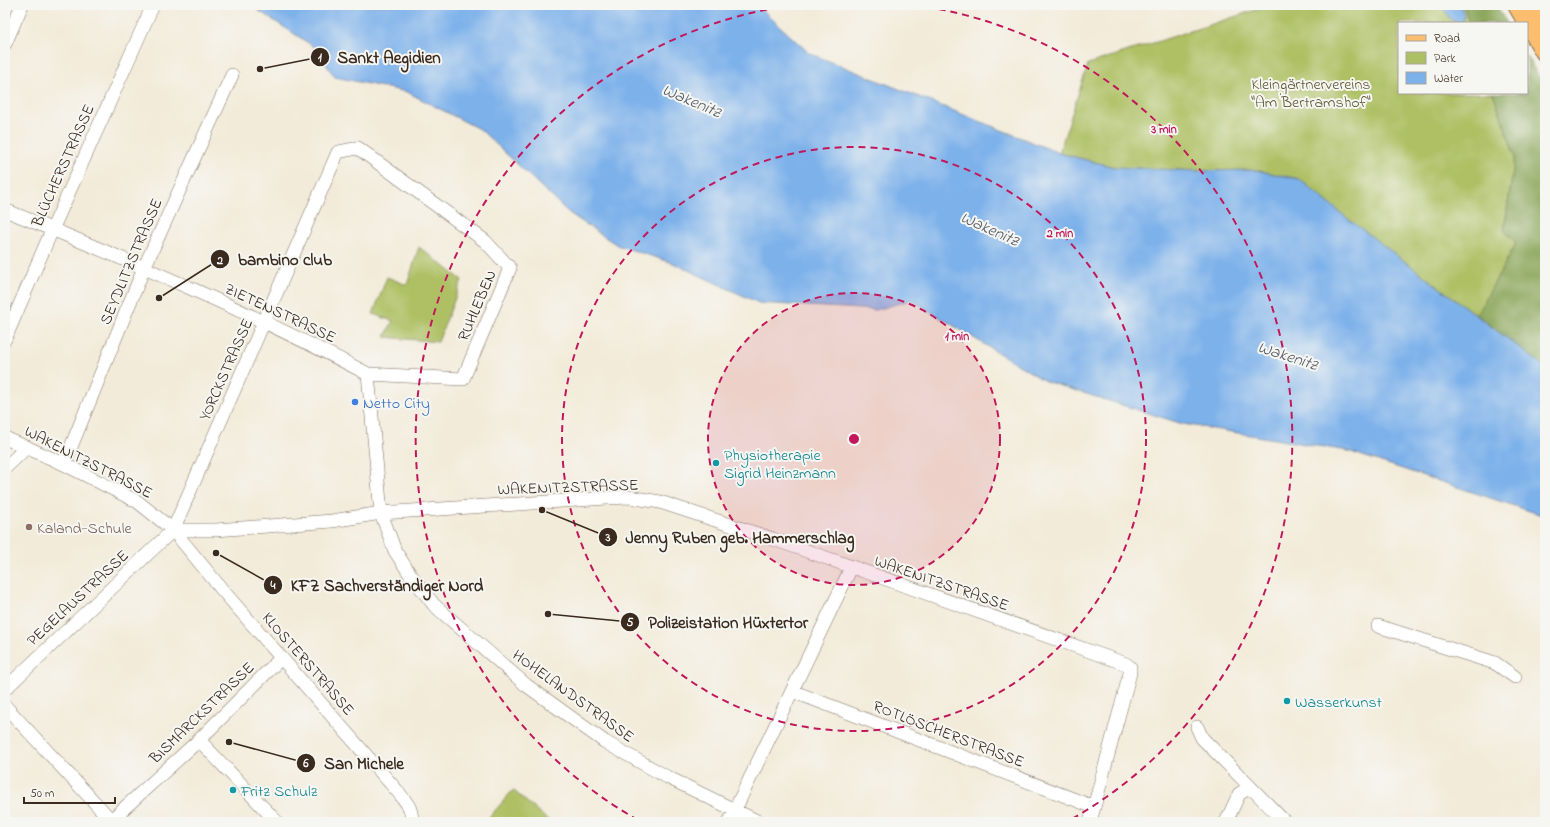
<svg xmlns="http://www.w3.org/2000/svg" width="1550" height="827" viewBox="0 0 1550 827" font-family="'Indie Flower',sans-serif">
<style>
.green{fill:#aec064;stroke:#747541}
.forest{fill:#8aa65a;stroke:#62683c}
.water{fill:#7db1ea;stroke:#5c6e84}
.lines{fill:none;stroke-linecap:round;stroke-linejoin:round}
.street-casing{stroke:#7b6e5f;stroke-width:14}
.primary-casing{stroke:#7b6e5f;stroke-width:22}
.street{stroke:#fff;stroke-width:13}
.primary{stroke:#fbbd6e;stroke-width:20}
.ring{fill:none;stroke:#c2185b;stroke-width:2;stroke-dasharray:7 5}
.shop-dot{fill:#3f7fe0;stroke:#f6f6f2;stroke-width:1.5}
.culture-dot{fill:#0f9aa8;stroke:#f6f6f2;stroke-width:1.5}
.education-dot{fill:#8d6e63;stroke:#f6f6f2;stroke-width:1.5}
.labels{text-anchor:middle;stroke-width:4;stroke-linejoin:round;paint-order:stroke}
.park-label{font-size:16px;fill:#5e5733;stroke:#f6f6f2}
.street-label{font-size:16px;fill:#3b2a1e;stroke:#f6f6f2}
.shop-label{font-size:16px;fill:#366cbe;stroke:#f6f6f2;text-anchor:start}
.culture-label{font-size:16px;fill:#0d838f;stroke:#f6f6f2;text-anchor:start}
.education-label{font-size:16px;fill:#785e54;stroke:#f6f6f2;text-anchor:start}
.water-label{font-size:17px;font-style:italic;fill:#525965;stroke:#f6f6f2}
.centre{fill:#c2185b;stroke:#f6f6f2;stroke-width:2}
.ring-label{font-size:12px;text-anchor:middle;font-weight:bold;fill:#c2185b;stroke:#f6f6f2;stroke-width:4;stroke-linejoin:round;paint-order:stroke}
.leader{fill:none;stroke:#3b2a1e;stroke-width:1.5}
.callout-dot{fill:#3b2a1e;stroke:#f6f6f2;stroke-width:1.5}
.mark-label{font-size:12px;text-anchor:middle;font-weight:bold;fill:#fff}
.callout-label{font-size:17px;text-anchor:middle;font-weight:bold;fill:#3b2a1e;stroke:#f6f6f2;stroke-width:4;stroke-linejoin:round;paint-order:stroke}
</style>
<rect width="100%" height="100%" fill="#f6f6f2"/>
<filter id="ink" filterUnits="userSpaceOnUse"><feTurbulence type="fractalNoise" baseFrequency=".025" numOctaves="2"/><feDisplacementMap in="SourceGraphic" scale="8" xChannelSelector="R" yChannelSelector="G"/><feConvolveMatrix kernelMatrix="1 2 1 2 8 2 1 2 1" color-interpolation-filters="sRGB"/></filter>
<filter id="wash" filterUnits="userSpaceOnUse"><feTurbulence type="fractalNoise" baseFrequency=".012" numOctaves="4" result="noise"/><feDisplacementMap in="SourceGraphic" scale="16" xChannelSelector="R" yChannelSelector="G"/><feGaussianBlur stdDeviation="0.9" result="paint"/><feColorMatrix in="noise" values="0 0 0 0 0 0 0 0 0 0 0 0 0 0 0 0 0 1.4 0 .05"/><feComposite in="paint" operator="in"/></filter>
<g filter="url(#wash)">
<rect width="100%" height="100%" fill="#f3ebd9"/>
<path class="green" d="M1271,5h193l5,18h-70v70h94l2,5 20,59 -11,73 12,13 -39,72 -58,-37 -120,-99 -44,-9 -56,1 -85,-4 -55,-14 29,-89z
M419,247l43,33 -24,62 -53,-5 8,-16 -20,-7 14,-37 20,8z
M513,790l37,32h-65z"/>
<path class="forest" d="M1464,5h32l11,18h-38z
M1527,56l18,31v280l-68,-52 39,-72 -12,-13 11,-73 -22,-64h34z"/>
<path class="water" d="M250,5h507l52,48 250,100 55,14 85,4 56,-1 44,9 48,39 198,149v149l-197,-65 -165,-27 -138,-43 -134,-81 -35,10 -117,-7 -86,-40 -56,-18 -48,-32 -88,-83 -74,-38 -72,-15 -22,-31z
M1442,5h19l3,10 -1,6c-12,5 -16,-7 -21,-16z"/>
</g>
<g filter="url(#ink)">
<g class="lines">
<g class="street-casing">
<path id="street" d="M5,44l17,-39
M5,210c123,50 246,102 363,164l13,139 14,38 15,23 24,31 92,80 79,57 62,35 92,45
M5,339l47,-109 101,-225
M5,438l59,26 74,38 35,28 51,62 175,201c7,9 15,17 12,29
M64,464l80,-196 88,-193
M5,468l22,-21
M173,530h43l116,-9 49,-8 226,-15 22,-1 31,5 113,37 353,125 4,3v6l-40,149
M1378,626l117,37 20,14
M5,689l168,-159 165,-378 20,-4 127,93 25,27 -47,111 -95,-5
M792,691l302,116
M5,706l106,114
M1197,727l5,11 83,84
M199,740l78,82
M109,822l90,-82 82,-82
M729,822l122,-254
M1226,822l13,-28 11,-7"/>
</g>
<g class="primary-casing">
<path id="primary" d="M1518,5l27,46
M1535,5l10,17"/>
</g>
<use href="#street" class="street"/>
<use href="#primary" class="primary"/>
</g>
</g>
<circle cx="854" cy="439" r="146" fill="#c2185b" fill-opacity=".12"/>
<g class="ring">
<circle cx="854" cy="439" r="146"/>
<circle cx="854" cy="439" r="292"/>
<path d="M638 820A438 438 0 0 1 793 5M915 5A438 438 0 0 1 1070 820"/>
</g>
<circle class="shop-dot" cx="355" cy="402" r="4"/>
<g class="culture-dot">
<circle cx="716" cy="463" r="4"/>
<circle cx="1287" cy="701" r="4"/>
<circle cx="233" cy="790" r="4"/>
</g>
<circle class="education-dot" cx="29" cy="527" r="4"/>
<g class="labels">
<g class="park-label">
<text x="1311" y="89">Kleingärtnervereins<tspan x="1311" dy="18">"Am Bertramshof"</tspan></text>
</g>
<g class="street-label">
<text transform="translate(62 165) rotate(-66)" y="6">BLÜCHERSTRASSE</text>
<text transform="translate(130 261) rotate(-67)" y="6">SEYDLITZSTRASSE</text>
<text transform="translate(476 305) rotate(-67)" y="6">RUHLEBEN</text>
<text transform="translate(281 312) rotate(25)" y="6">ZIETENSTRASSE</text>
<text transform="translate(225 369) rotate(-66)" y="6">YORCKSTRASSE</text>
<text transform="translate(89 461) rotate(27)" y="6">WAKENITZSTRASSE</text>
<text transform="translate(568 486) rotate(-2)" y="6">WAKENITZSTRASSE</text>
<text transform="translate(942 582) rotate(19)" y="6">WAKENITZSTRASSE</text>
<text transform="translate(77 597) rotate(-43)" y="6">PEGELAUSTRASSE</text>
<text transform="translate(309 663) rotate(49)" y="6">KLOSTERSTRASSE</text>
<text transform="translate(574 695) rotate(36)" y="6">HOHELANDSTRASSE</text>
<text transform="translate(201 712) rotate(-44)" y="6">BISMARCKSTRASSE</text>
<text transform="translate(949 733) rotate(21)" y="6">ROTLÖSCHERSTRASSE</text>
</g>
<g class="shop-label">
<text x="363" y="408">Netto City</text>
</g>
<g class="culture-label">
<text x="724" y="460">Physiotherapie<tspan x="724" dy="18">Sigrid Heinzmann</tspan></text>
<text x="1295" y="707">Wasserkunst</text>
<text x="241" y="796">Fritz Schulz</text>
</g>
<g class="education-label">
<text x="37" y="533">Kaland-Schule</text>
</g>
<g class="water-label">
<text transform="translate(692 100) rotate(23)" y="6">Wakenitz</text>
<text transform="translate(990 228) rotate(24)" y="6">Wakenitz</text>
<text transform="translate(1288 355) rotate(18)" y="6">Wakenitz</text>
</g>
</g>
<circle cx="854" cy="439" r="6" class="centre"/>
<g class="ring-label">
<text x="1164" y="133">3 min</text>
<text x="1060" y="237">2 min</text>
<text x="957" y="340">1 min</text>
</g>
<path class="leader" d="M260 69L320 57M159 298L220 259M542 510L608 537M216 553L273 585M548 614L630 622M229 742L306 763"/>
<g class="callout-dot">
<circle cx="260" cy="69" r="4"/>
<circle cx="159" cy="298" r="4"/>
<circle cx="542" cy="510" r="4"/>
<circle cx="216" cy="553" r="4"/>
<circle cx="548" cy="614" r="4"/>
<circle cx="229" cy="742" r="4"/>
<circle cx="320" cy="57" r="10"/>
<circle cx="220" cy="259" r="10"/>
<circle cx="608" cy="537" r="10"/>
<circle cx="273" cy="585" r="10"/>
<circle cx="630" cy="622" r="10"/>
<circle cx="306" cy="763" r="10"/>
</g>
<g class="mark-label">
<text x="320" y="61">1</text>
<text x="220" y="264">2</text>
<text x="608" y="541">3</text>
<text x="273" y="589">4</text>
<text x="630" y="626">5</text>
<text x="306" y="767">6</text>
</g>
<g class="callout-label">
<text x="389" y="63">Sankt Aegidien</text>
<text x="285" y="265">bambino club</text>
<text x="740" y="543">Jenny Ruben geb. Hammerschlag</text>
<text x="387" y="591">KFZ Sachverständiger Nord</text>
<text x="728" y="628">Polizeistation Hüxtertor</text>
<text x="364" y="769">San Michele</text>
</g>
<rect width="1550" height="827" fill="none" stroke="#f6f6f2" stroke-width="20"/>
<rect x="1398" y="22" width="130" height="72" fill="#f6f6f2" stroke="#aba49d"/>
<rect x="1406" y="35" width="20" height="6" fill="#fbbd6e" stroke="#aba49d"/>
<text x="1434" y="42" font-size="12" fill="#3b2a1e">Road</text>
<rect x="1406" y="52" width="20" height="12" fill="#aec064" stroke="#aba49d"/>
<text x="1434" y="62" font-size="12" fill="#3b2a1e">Park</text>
<rect x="1406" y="72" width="20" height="12" fill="#7db1ea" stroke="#aba49d"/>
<text x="1434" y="82" font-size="12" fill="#3b2a1e">Water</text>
<path d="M24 797v6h91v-6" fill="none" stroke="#3b2a1e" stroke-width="2"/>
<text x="30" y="797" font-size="12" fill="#3b2a1e" stroke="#f6f6f2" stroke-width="3" paint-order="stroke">50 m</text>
</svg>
